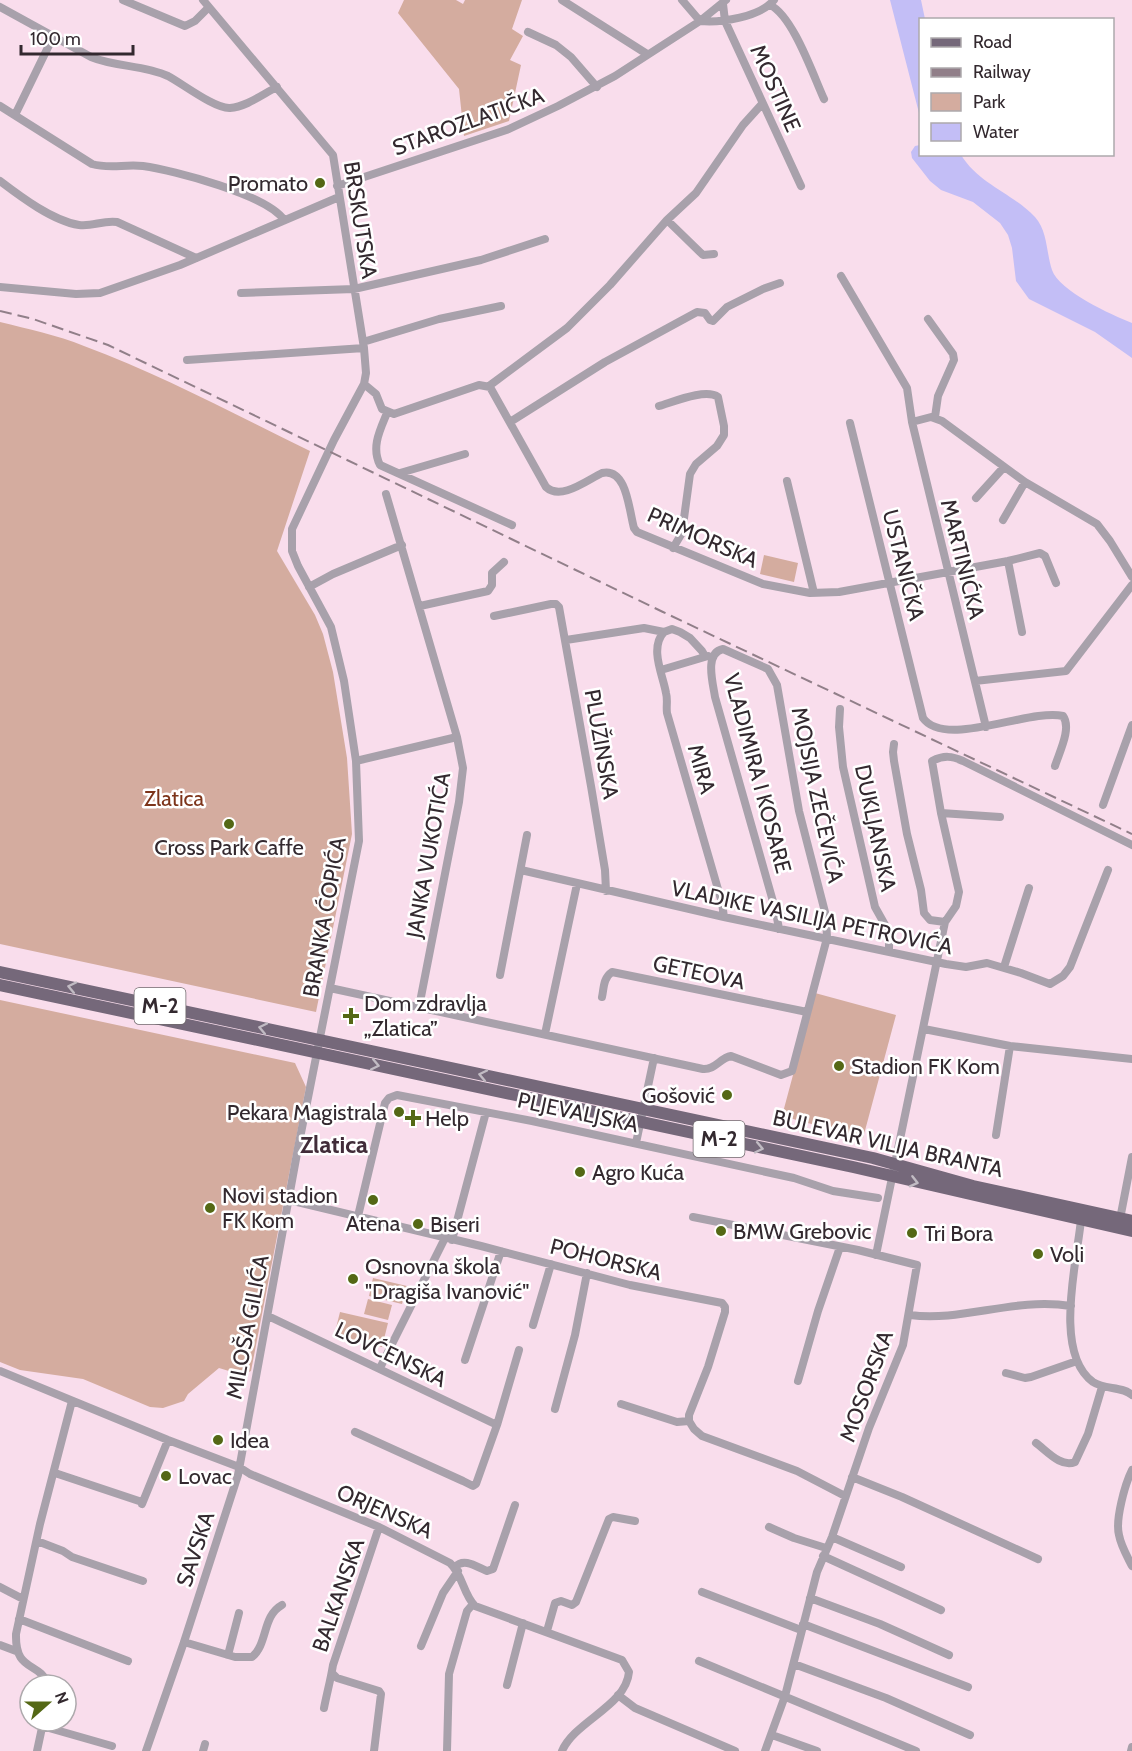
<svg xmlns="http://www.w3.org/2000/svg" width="1132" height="1751" viewBox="0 0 1132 1751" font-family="Cabin,sans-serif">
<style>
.green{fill:#d4ac9f}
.water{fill:#c3bef6}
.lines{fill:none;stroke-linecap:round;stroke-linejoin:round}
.minor{stroke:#a8a1ab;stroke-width:8}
.primary{stroke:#75687a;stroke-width:12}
.rail{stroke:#917f89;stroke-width:2;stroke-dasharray:12 6;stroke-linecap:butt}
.oneway{stroke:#c1bbc3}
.poi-dot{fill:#546815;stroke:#fff;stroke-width:2}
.labels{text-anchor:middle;stroke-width:5;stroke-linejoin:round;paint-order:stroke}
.shield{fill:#fff;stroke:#70696d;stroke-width:1.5}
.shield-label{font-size:21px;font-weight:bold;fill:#33292f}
.street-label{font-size:22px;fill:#33292f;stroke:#fff}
.poi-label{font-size:22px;fill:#33292f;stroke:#fff;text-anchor:start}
.park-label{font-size:22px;fill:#7d341a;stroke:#fff}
.neighbourhood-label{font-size:24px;font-weight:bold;fill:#412c39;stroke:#fff}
</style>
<rect width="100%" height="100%" fill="#f9ddec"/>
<path class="green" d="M404,0h52l7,4 2,-4h57l-10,29 11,7 -13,24 11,5 -12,56 -45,15 -5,-47 -61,-76z
M0,322c28,7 57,13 84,24 78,29 152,69 226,105l-33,100 38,64 8,19 10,38 14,86 5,76 -36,178 -316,-68z
M764,555l34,8 -4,19 -34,-8z
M815,993l81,22 -33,123 -81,-22z
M0,1000l295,63 11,24 -55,284 -9,4 -23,-7 -31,26 -4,7 -21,7 -13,-1 -67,-28 -63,-9 -20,-8z
M373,1278l34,8 -5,18 -33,-8z
M368,1299l24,6 -4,15 -24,-6z
M340,1312l48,11 -6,24 -48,-11z"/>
<path class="water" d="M890,0h31l4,19 -5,1v97z
M920,145v9l41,1c18,29 51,38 74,62 13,15 11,35 17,53 7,21 60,45 80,53v35l-37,-26 -66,-33 -13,-18 -4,-33 -4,-13 -8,-12 -27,-21 -32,-12 -11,-9 -18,-23 -1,-6 4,-6z"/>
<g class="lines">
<path class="minor" d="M123,0l62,26 10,-5 14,-14
M562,0l85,54
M682,0l18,21c21,2 60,-4 74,-21
M723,4l2,17 76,165
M770,5c23,11 43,70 54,94
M0,7l91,50c24,10 53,8 77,19 15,8 47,33 62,32 16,-1 33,-14 47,-21
M528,32l28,13 15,12 26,30
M0,106l92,58c17,5 33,0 51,2 30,4 125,29 141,54
M15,115l38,-78
M0,181c21,16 53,40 79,44 13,2 24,-5 38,-3l79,36
M337,186l172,-57 49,-23 57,-30 85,-55 26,-21
M667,220l36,35 11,-1
M841,276l66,112 5,34
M0,287l76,7 24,-1 80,-28 159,-68
M241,293l113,-4 127,-29 64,-21
M928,319l25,35 1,6 -16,36 -3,21
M363,342l76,-23 62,-13
M187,360l177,-12
M364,384l12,10 6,15 12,5 85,-29 11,2 56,100c15,14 41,-7 56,-14 25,-6 27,38 32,55l3,4 126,52 47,9 29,-1 169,-31 32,-8 5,3 11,27
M489,386l78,-58 43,-43 57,-65 29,-27 47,-68 19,-21
M659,406c14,-4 47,-18 59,-9l6,29v9l-7,11 -21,18 -6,10 -8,59 -9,15
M387,413c-7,17 -16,34 -7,52l132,60
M510,422l95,-60 92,-50 8,1 5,7 3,1 14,-14 36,-18 17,-6
M850,423l73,295c22,31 107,-10 140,-2 9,12 -4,37 -8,50
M400,473l65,-19
M787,481l27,112
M386,494l71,243 6,31 -4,34 -40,205
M976,498l28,-31
M1003,520l22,-38
M1008,561l14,71
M309,587l24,-13 69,-29
M420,606l68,-15 4,-6v-12l12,-11
M494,616l57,-12h5l3,3 32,179 14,84 1,21
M664,632c-15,16 -1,43 2,61 2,7 0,13 1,20l55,190 2,14
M566,640l78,-12 20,4 8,-3 8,3 10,6 12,13 3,5
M661,670l47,-14
M975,681l91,-10 66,-86
M840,709l-1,18 4,40 32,140 14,25v19
M986,727l-74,-305 19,-5 11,4 83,61 72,42 13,17 22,36
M894,744l-1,8 1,9 13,73 14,56 3,23 6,7 15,2
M356,761l101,-24
M1103,805l29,-80
M941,813l59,4
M521,870l203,47 222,47 20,3 21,-4 34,10 29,11 13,-8 7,-9 38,-97
M1004,967l25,-79
M500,975l27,-140
M330,988l373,81c12,1 17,-11 28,-13l50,19 11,-4 35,-133 -1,-22 -27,-105 -22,-126 -9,-16 -45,-20c-19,4 -10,34 -8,48l61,215 3,17
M602,997c2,-9 1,-19 10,-25l195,40
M924,1029l86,17 122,13
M545,1034l32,-150
M996,1135l14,-89
M636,1143l18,-85
M289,1200l192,46 149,39 92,18 3,4v5l-17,55 -19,48v6
M358,1216l27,-113 4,-5 8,-3 135,26 262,57 39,13 45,7
M693,1217l165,33 59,15 -14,80 -34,83 -37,109 -15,35 -32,124 -20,55
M1120,1219l12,-62
M1081,1220c-4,41 -28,133 12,162 12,8 29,4 39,13
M452,1240l34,-128
M876,1255l69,-333 11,-16 3,-14 -18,-79 -9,-52c12,-6 20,-5 31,0l169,84
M910,1315c53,7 104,-18 161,-9
M268,1316l229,109
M533,1325l18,-61
M465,1360l36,-109
M380,1368l65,-130
M0,1371l168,69 71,27 11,7 129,53 71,36c13,12 13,31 25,43l147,54 7,12c-3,34 -54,49 -67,79
M1006,1373l19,5 6,-1 46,-16
M798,1381l20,-70 22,-64
M621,1404l56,18 12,-1
M555,1409l20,-74 12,-62
M689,1421l5,8 8,7 95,35 48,25
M355,1432l108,49 10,5 3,-2 21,-59 22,-75
M1036,1443c11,8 25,25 39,19l13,-28 14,-47
M1132,1470c-7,14 -17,50 -13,65 2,11 8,21 13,31
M55,1473l87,29
M852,1477l50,20 136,62
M142,1504l26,-64
M769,1527l25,11 32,10
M832,1537l69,30
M37,1541l26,10 9,6 71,24
M823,1556l118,54
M455,1567c9,-10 22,0 32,4l6,-2 22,-64
M0,1587l23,12
M702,1592l99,38
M810,1598l70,26 69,31
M19,1619l109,42
M803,1624l165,63
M547,1631l8,-28 6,-2 11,4 4,-3 33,-83 4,-2 22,4
M184,1642l51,15h17c16,-13 10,-41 30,-52
M0,1645l16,6
M421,1646l22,-53 15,-22
M228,1655l11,-42
M699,1661l217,90
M794,1664l92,34 84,37
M333,1674l4,4 42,13 2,3 -7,57
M49,1685c-11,-25 -34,-12 -33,-51l24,-110 32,-123
M507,1685l16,-62
M618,1695l17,13 100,43
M324,1708c3,-15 7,-30 9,-43l46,-138
M42,1726l70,20
M772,1735l45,16
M37,1751l6,-28
M146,1751l38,-109 54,-167 60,-327 61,-307 -3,-80 -12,-80 -13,-54 -33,-61 -6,-15v-22l42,-89 30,-56 2,-11 -2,-25 -31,-193 -130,-155
M203,1751l2,-7
M447,1751l2,-77 18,-63 6,-7
M1131,1751l1,-4"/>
<path class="primary" d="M0,972l873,186 100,28 159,35
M0,985l853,182 279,64"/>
<path class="rail" d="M0,311l33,8 75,26 555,267 469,222"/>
</g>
<defs><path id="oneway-chevron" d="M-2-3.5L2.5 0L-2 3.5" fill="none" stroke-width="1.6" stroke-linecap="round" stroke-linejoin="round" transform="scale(1.5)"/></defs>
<g class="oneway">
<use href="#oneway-chevron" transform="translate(72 987) rotate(-168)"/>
<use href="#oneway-chevron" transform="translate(263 1028) rotate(-168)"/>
<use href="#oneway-chevron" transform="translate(375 1065) rotate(12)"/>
<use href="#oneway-chevron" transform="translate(483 1075) rotate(-168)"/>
<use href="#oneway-chevron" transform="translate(759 1148) rotate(12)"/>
<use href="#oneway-chevron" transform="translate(914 1182) rotate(14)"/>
</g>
<g class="poi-dot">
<circle cx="320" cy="183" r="6"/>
<circle cx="229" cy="824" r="6"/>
<path d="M348 1007h6v6h6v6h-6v6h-6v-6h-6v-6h6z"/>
<circle cx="839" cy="1066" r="6"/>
<circle cx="727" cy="1095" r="6"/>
<circle cx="399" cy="1112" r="6"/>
<path d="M410 1109h6v6h6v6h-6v6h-6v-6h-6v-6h6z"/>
<circle cx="580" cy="1172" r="6"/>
<circle cx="373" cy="1200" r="6"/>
<circle cx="210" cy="1208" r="6"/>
<circle cx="418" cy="1224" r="6"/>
<circle cx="721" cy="1231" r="6"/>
<circle cx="912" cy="1233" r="6"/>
<circle cx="1038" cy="1254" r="6"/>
<circle cx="353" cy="1279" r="6"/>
<circle cx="218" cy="1440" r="6"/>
<circle cx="166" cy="1476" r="6"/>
</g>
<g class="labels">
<g class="shield">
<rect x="134.5" y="988" width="51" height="36" rx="4.5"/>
<rect x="693.5" y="1121" width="51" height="36" rx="4.5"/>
</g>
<g class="shield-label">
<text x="160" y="1013">M-2</text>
<text x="719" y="1146">M-2</text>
</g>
<g class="street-label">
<text transform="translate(776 88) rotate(66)" y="8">MOSTINE</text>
<text transform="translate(468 121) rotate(-20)" y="8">STAROZLATIČKA</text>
<text transform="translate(361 220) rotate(81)" y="8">BRSKUTSKA</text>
<text transform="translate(703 537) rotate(24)" y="8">PRIMORSKA</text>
<text transform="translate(963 559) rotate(76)" y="8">MARTINIĆKA</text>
<text transform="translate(904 565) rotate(76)" y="8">USTANIČKA</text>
<text transform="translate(602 744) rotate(80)" y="8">PLUŽINSKA</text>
<text transform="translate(702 769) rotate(74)" y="8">MIRA</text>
<text transform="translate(758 773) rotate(75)" y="8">VLADIMIRA I KOSARE</text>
<text transform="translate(818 795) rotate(78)" y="8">MOJSIJA ZEČEVIĆA</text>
<text transform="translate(876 828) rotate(78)" y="8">DUKLJANSKA</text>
<text transform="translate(428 855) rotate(-80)" y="8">JANKA VUKOTIĆA</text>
<text transform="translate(324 917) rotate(-80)" y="8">BRANKA ĆOPIĆA</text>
<text transform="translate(812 917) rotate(12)" y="8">VLADIKE VASILIJA PETROVIĆA</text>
<text transform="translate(699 972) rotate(12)" y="8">GETEOVA</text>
<text transform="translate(578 1112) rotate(12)" y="8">PLJEVALJSKA</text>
<text transform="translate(888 1143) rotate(13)" y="8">BULEVAR VILIJA BRANTA</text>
<text transform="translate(606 1259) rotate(14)" y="8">POHORSKA</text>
<text transform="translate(247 1327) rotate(-79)" y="8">MILOŠA GILIĆA</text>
<text transform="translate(391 1354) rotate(26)" y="8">LOVĆENSKA</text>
<text transform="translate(866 1386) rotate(-70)" y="8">MOSORSKA</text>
<text transform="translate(385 1511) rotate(24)" y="8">ORJENSKA</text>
<text transform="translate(195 1549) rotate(-72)" y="8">SAVSKA</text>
<text transform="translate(338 1595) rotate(-71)" y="8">BALKANSKA</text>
</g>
<g class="poi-label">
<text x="308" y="191" text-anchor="end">Promato</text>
<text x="229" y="855" text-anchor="middle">Cross Park Caffe</text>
<text x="364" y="1011">Dom zdravlja<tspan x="364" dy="25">„Zlatica”</tspan></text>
<text x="851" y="1074">Stadion FK Kom</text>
<text x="715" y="1103" text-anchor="end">Gošović</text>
<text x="387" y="1120" text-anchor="end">Pekara Magistrala</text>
<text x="425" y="1126">Help</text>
<text x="592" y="1180">Agro Kuća</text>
<text x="222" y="1203">Novi stadion<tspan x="222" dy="25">FK Kom</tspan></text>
<text x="373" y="1231" text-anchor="middle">Atena</text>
<text x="430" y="1232">Biseri</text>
<text x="733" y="1239">BMW Grebovic</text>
<text x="924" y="1241">Tri Bora</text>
<text x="1050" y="1262">Voli</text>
<text x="365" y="1274">Osnovna škola<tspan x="365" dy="25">"Dragiša Ivanović"</tspan></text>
<text x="230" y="1448">Idea</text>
<text x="178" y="1484">Lovac</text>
</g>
<g class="park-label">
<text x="174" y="806">Zlatica</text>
</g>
<g class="neighbourhood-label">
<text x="334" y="1153">Zlatica</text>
</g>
</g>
<rect x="919" y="18" width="195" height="138" fill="#ffffff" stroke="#ada9ac" stroke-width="1.5"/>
<rect x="931" y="38" width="30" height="9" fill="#75687a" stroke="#ada9ac" stroke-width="1.5"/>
<text x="973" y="48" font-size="18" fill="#33292f">Road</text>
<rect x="931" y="68" width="30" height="9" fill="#917f89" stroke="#ada9ac" stroke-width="1.5"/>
<text x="973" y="78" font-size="18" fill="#33292f">Railway</text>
<rect x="931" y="93" width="30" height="18" fill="#d4ac9f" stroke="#ada9ac" stroke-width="1.5"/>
<text x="973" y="108" font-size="18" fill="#33292f">Park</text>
<rect x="931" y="123" width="30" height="18" fill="#c3bef6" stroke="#ada9ac" stroke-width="1.5"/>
<text x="973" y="138" font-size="18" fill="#33292f">Water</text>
<g transform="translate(48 1703) rotate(69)"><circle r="28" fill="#ffffff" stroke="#ada9ac" stroke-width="1.5"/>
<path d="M0-4.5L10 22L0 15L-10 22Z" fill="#546815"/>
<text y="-9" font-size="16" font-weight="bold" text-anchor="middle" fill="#33292f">N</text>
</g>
<path d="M21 45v9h112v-9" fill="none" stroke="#33292f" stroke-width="3"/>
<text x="30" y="45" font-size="18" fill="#33292f" stroke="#ffffff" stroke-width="4.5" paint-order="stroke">100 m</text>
</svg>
